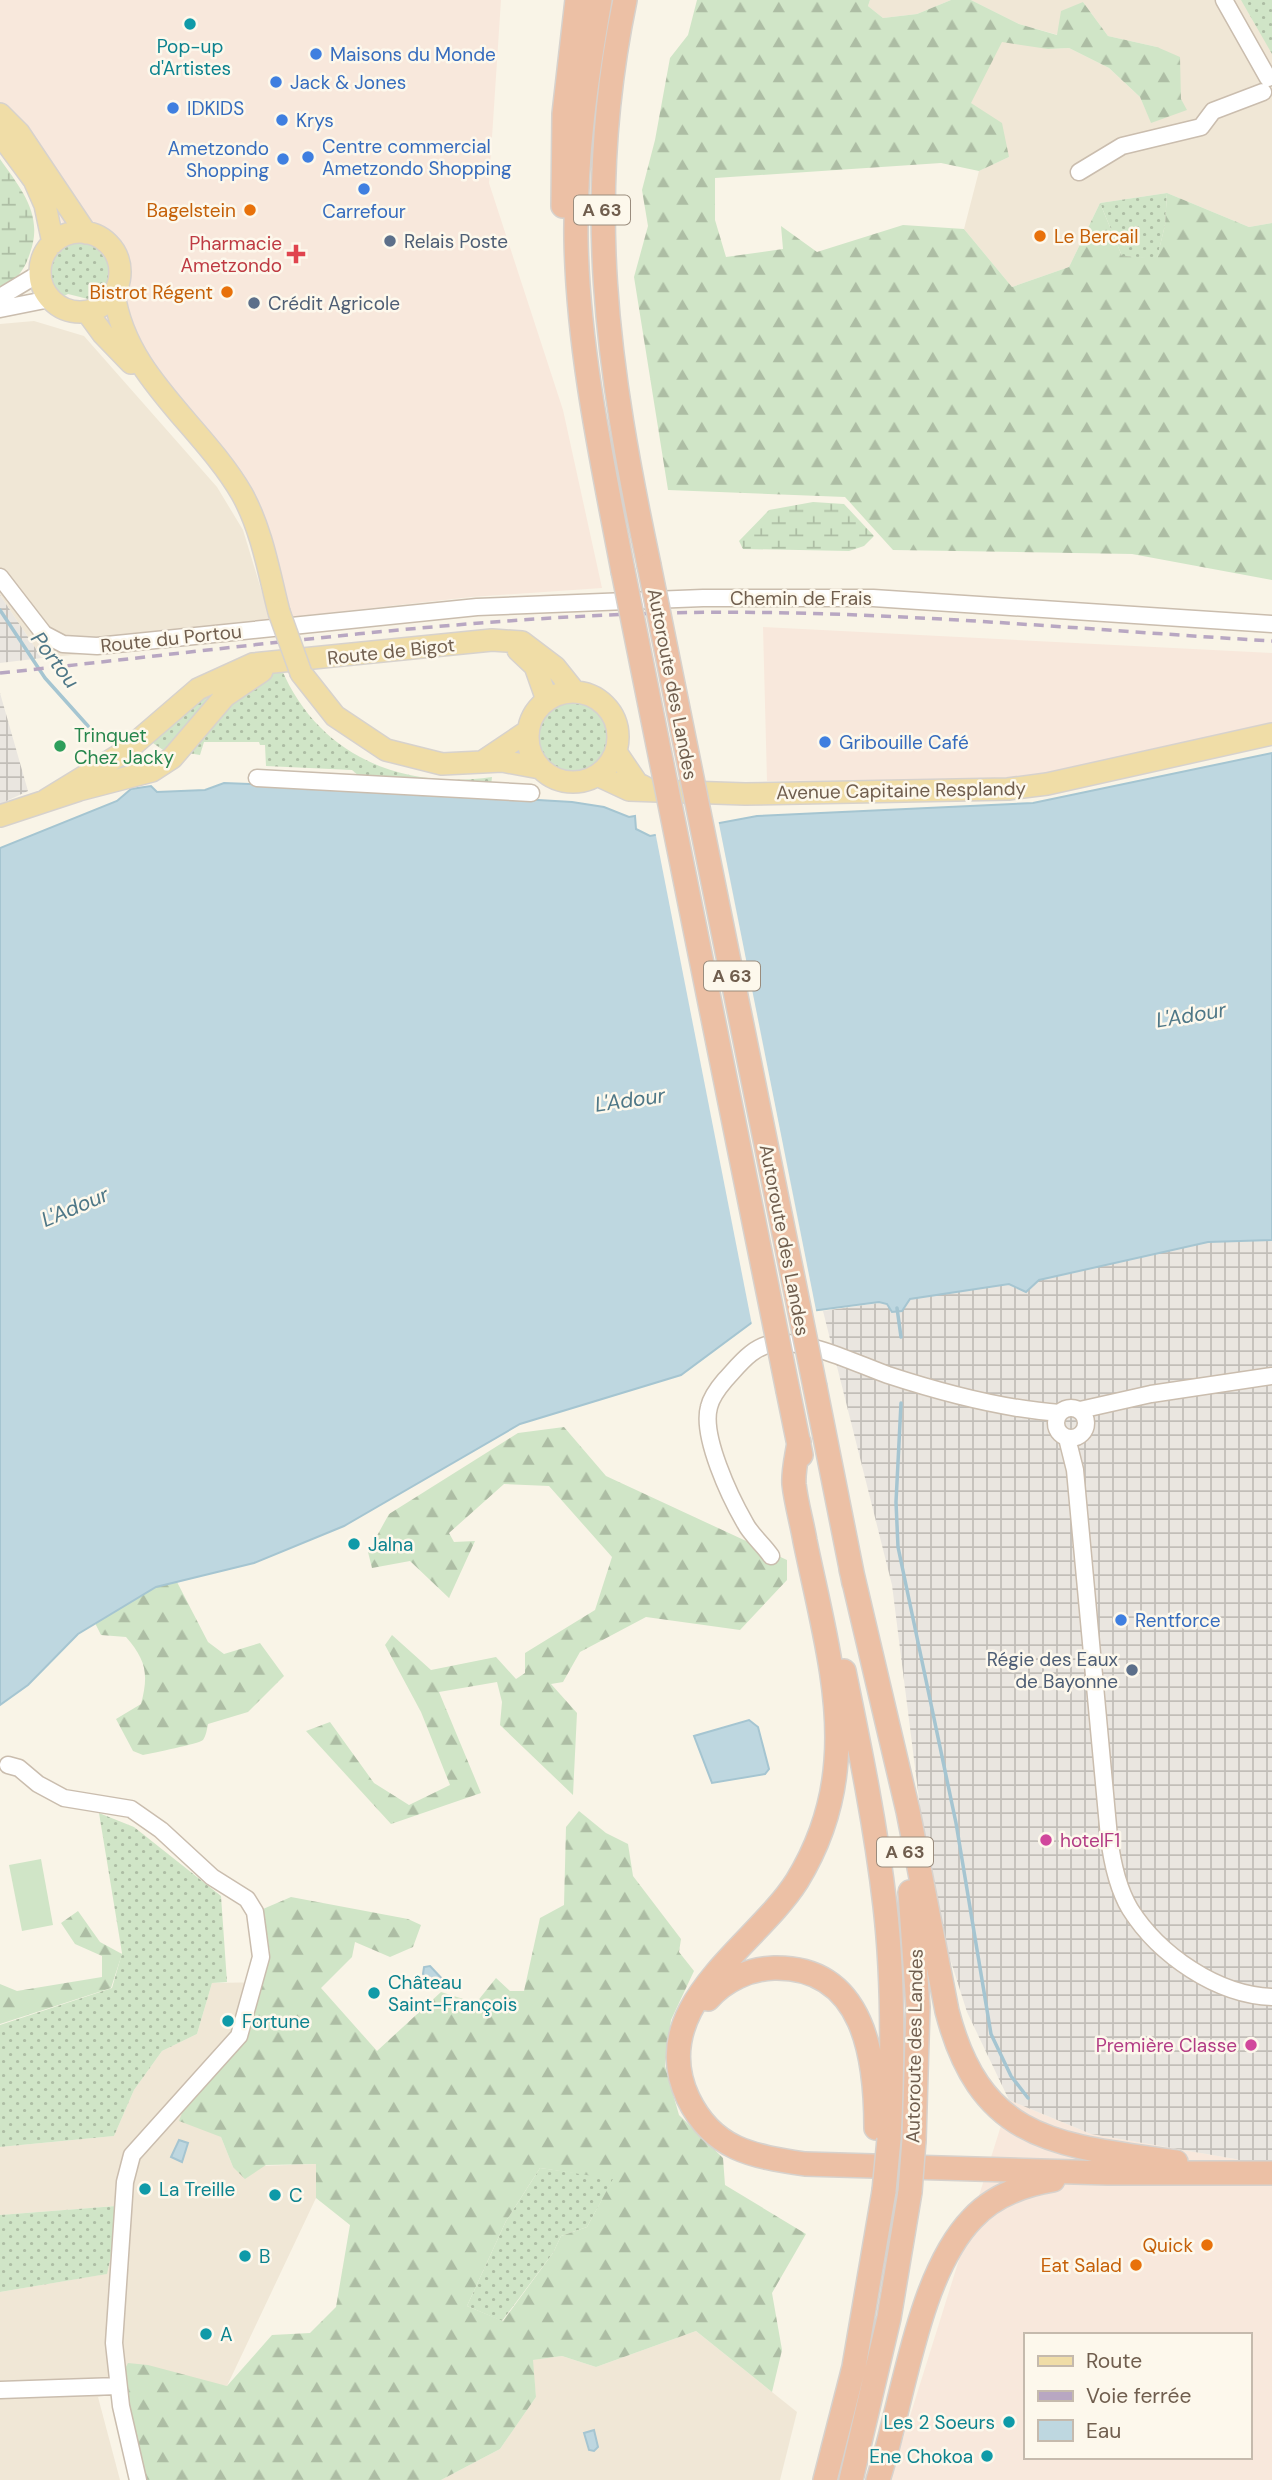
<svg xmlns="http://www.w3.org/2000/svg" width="1272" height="2480" viewBox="0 0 1272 2480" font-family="'DM Sans',sans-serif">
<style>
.residential{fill:#f0e7d6}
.commercial{fill:#f8e8dc;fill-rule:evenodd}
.industrial{fill:url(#industrial-grid)}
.grass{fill:url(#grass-dots)}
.forest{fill:url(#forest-firs);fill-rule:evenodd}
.wetland{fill:url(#wetland-marsh)}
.pitch{fill:#d0e5c7}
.water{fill:#bed7e0;stroke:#a5c5d1;stroke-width:2}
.pier{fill:#f9f4e7}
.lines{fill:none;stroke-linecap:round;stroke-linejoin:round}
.stream{stroke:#a5c5d1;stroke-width:3.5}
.minor-casing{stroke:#cabdae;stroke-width:19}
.major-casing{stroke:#d7d2cd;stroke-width:24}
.highway-casing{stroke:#d7d2cd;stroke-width:26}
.minor{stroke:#fff;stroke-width:16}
.major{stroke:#f0dda7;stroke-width:21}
.highway{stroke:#ecc0a5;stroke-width:23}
.rail{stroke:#b8a7c2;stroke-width:3.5;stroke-dasharray:10 7;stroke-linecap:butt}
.major-bridge-casing{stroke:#d7d2cd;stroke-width:24;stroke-linecap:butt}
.highway-bridge-casing{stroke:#d7d2cd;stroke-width:26;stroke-linecap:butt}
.major-bridge{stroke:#f0dda7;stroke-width:21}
.highway-bridge{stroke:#ecc0a5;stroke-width:23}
.culture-dot{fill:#0f9aa8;stroke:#fdf8ec;stroke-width:2.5}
.shop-dot{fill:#3f7fe0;stroke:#fdf8ec;stroke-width:2.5}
.food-dot{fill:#e8710a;stroke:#fdf8ec;stroke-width:2.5}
.service-dot{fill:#5c6f8a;stroke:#fdf8ec;stroke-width:2.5}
.health-dot{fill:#e0444e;stroke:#fdf8ec;stroke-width:2.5}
.leisure-dot{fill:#2e9e5b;stroke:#fdf8ec;stroke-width:2.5}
.hotel-dot{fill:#d1479c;stroke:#fdf8ec;stroke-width:2.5}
.labels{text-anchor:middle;stroke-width:5;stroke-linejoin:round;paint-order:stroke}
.shield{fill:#fdf8ec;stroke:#9a8c7d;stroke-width:2}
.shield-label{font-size:18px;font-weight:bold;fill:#705e4e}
.culture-label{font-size:19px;fill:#0d838f;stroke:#fdf8ec;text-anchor:start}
.shop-label{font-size:19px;fill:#366cbe;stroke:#fdf8ec;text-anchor:start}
.food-label{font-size:19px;fill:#c56008;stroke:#fdf8ec;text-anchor:end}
.service-label{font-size:19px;fill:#4e5e75;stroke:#fdf8ec;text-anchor:start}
.health-label{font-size:19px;fill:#be3a42;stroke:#fdf8ec;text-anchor:end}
.street-label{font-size:19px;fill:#705e4e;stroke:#fdf8ec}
.leisure-label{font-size:19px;fill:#27864d;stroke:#fdf8ec;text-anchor:start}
.hotel-label{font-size:19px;fill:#b23c85;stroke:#fdf8ec;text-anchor:start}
.water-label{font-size:21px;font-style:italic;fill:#4e7787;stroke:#fdf8ec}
</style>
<defs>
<pattern id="industrial-grid" width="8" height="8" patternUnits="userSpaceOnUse" patternTransform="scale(1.75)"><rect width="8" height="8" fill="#eae6e0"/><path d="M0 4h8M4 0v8" fill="none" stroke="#c2beb8"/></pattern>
<pattern id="grass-dots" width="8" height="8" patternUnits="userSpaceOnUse" patternTransform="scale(1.75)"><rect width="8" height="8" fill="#d0e5c7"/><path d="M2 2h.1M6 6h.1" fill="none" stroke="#adbda4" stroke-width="1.8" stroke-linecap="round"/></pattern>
<pattern id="forest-firs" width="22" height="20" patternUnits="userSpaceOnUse" patternTransform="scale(1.75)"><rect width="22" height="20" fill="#d0e5c7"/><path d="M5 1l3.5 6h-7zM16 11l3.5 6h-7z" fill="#adbda4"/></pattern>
<pattern id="wetland-marsh" width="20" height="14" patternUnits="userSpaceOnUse" patternTransform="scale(1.75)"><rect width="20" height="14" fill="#d0e5c7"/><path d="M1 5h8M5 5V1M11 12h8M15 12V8" fill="none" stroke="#adbda4"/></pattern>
</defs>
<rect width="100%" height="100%" fill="#f9f4e7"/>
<path class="residential" d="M870,0h81l-34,14 -34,4 -15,-12z
M971,0h301v223l-23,4 -82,-34 -67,10 -31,64 -57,20 -48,-58 15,-58 30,-14 -38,-54 -5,-77 82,23 21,-1 40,20 31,29 11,25 30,-23 -24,-52 -49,-11 -25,-34 -25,33 -39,-11z
M34,321l50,15 133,151 26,43 32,105 -233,23 -42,-63v-271z
M263,1982l-13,49 -67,79 38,27 12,30 83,-3v34l-89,188 -28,-5 -101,16 22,83h-120v-188l106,-18 9,-68 -115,9v-68l114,-11 20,-46 28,-39 35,-17 15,-51z
M696,2331l101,81 -17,68h-339l59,-31 36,-52 -4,-37 30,-4 34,11z"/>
<path class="commercial" d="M0,0h501l-12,183 74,227 39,178 -131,9 -189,21 -27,-98 -132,-170 -46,-81 -18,-55 -23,-43 -36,-47z
M763,627l509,26v71l-203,46 -57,9 -245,2z
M1009,2100l82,34 144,25 37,10v311h-382zM1025,2335h224v122h-224z"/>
<path class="industrial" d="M0,595l42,63 -42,5z
M0,693l28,98 -28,13z
M1272,1240v929l-37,-10 -144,-25 -82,-34 -42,-88 -35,-110 -40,-317 -69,-274 186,-27 17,8 13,-12 169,-38z"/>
<path class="grass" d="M1241,0h31v54z
M1167,193l-2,32 -8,34 -35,-3 -22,-53z
M73,242l21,3 14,17v21l-16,17 -24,-6 -6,3c-21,-18 -15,-46 11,-55z
M281,668c37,87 119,122 211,109l-1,9 -132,-10 -7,-6 -86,-4 -1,-21h-5l-1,-3h-55l-4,13 -12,-2 56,-67z
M234,675l-65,79 -22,-15z
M537 736a36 36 0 1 1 72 0a36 36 0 1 1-72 0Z
M99,1813l35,14 87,69 6,86 -15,1 -15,51 -35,17 -28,39 -20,46 -114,11v-122l112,-37 10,-35z
M540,2168l74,10 -27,49 -26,9 -8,17 -51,68 -35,-15 39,-85z
M116,2206l1,22 -10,46 -107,18v-77z"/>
<path class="forest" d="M697,0h173l-2,6 15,12 34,-4 34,-14h20l48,24 38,11 4,-24 22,-9 25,34 49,11 23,10 1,42 6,11 -36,13 -11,-26 -31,-29 -40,-20 -21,1 -46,-7 -31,61 31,20 7,34 -30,14 -38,-8 -226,15v42l11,37 57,-8 -2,-23 36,26 86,-27 61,4 48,58 57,-20 31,-64 22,53 35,2 8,-33 2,-32 82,34 23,-4v357l-140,-26 -239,-4 -48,-53 -177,-7 -34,-213 14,-51 -6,-36 13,-50 15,-82 18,-23z
M564,1427l42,49 181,84v20l-47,50 -94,-13 -66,35 -17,30 -12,2 26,29 -4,82 -73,-70 2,-23 -5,-20 -58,10 42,101 -90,31 -85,-93 24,-9 44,61 35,22 41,-20 -29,-73 -36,-67 7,-10 39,35 65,-13 20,22 9,-6v-20l70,-43 17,-53 -63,-71 -45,-2 -55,49 5,9 21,-1 -26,57 -39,-37 -38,7 -4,-16 21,-38 129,-81z
M177,1582l31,60 16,12 36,-11 24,33 -36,36 -40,12c-1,5 -2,12 -5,16 -4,4 -51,13 -60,15l-10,-4 -17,-32 25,-15c8,-30 5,-44 -15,-67l-25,-2 -6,-12 61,-36z
M579,1811l27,22 22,11 5,32 48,63 -2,13 15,19 -23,49 -6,46 14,49 44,43 2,27 81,49 -34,59 10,57 -10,42 -76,-61 -100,36 -34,-11 -29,4 3,37 -36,52 -59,31h-299l-22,-102 8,-15 20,2 79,21 45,-51 38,-2 26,-26 14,-82 -34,-27v-34l-50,1 -21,14 -12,-12 -12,-30 -42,-16 4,-11 67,-79 20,-78 -7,-44 28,-12 117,22 13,6 -8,22 -23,10 -35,-15 -3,15 -31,31 56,63 64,-59 35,11 20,-25 14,13h14l16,-73 24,-13 2,-78zM540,2168l73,11 -26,48 -26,9 -8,17 -50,68 -36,-15 39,-85z
M78,1911l22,31 22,12 -11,34 -111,36v-40l17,7 85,-14v-21l-27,-12 -14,-21z"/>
<path class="wetland" d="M0,159c21,30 44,56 30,94 -6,18 -13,27 -30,36z
M813,502l31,2 30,32 -10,10 -15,5 -106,-2 -4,-8 30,-31z"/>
<path class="pitch" d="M41,1859l12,66 -31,6 -13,-66z"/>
<path class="water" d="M1272,753v487l-64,2 -169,38 -13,12 -17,-8 -99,15 -8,12 -10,1 -5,-8 -8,-2 -121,16 -77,57 -161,49 -176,102 -90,37 -98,24 -78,47 -50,51 -28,20v-857l117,-47 14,-12 20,-3 6,6 48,-2 19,-7 49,2 299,17 32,5 25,10 6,-1 1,13 14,7 107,-20 276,-13z
M749,1720l9,7 11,42 -4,5 -53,9 -18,-47z
M430,1966l15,16 -9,7 -13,-15 1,-7z
M179,2140l9,3 -6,19 -11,-5z
M594,2430l4,17 -4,4 -5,-1 -5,-17z"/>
<path class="pier" d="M718,819l99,496 -65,10 -97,-494z"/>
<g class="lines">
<path class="stream" d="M0,610l45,68 43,48
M897,1308l4,29
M901,1403l-5,99 2,45 58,276 35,211 20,42 17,22"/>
<g class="minor-casing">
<path id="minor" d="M1224,0l44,78
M1079,172l43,-26 79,-19 12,-16 50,-19
M0,297l40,-24
M0,309l50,-10
M0,577l44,57 19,10 34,2 380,-39 226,-9h170l399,26
M257,778l274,15
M1056 1423a15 15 0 1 1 30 0a15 15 0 1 1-30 0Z
M1080,1410l71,-16 121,-18
M1067,1438l8,32 34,367c3,25 8,50 21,72 29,46 87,86 142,88
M771,1556c-8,-12 -20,-21 -26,-33 -15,-26 -44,-87 -36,-116 2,-9 10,-20 16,-27 14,-15 28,-35 51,-37 33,-3 81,21 112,32 55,18 115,34 172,38
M8,1765l11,3 19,16 26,14 67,11 30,21 51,47 35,22 8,13 6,45 -22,79 -107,119 -7,27 -11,161 7,63 17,74
M0,2390l118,-4"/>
</g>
<g class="major-casing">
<path id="major" d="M0,114l19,19 67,100
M0,134l34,46 11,25 8,38
M40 272a40 40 0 1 1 80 0a40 40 0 1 1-80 0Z
M114,293c11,83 88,132 128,201 20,36 27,79 37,118
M87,312l16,22 28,29
M518,650l17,16 12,34
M301,673l34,43 51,34 56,14 60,-3 38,7
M528 737a45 45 0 1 1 90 0a45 45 0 1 1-90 0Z
M616,752l21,31 13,7
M482,762l46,-31
M597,775l32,15 116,4 263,-5 39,-5 225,-50
M46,800l80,-49 72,-62 55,-25 239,-24 30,2 33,25 20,25
M0,816l79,-26 73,-19 20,-13 53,-62 37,-25"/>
</g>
<g class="highway-casing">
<path id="highway" d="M600,0c-14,79 -25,158 -24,239 2,112 26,222 47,332
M625,0c-42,202 -18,367 24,565
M563,206l1,-92 13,-114
M815,1387l39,196
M788,1391l13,64
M799,1442c-2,14 -6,29 -5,42 2,19 8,39 11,57 14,69 37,150 31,220 -3,43 -17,84 -39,120 -42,66 -152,125 -109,217 25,52 64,58 117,66l303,9h164
M851,1569l57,242 39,200c34,132 111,134 229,151
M844,1671c16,78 32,156 41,235 9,77 8,155 4,233
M910,1892l8,115 -4,133
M708,1999c17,-19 41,-30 66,-31 91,-2 102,91 102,160
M825,2480l29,-113 30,-176
M851,2480l38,-162 21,-126
M878,2480c25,-76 39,-204 94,-261 21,-23 51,-34 81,-39"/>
</g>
<use href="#minor" class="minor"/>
<use href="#major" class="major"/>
<use href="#highway" class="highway"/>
<path class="rail" d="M0,673c220,-23 442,-54 664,-60 202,-5 406,16 608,28"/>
<g class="major-bridge-casing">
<path id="major-bridge" d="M279,612l22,61"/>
</g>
<g class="highway-bridge-casing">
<path id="highway-bridge" d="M649,565l166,822
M623,571l165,820
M884,2191l5,-52
M910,2192l4,-52"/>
</g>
<use href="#major-bridge" class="major-bridge"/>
<use href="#highway-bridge" class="highway-bridge"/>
</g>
<g class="culture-dot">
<circle cx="190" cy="24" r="7"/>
<circle cx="354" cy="1544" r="7"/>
<circle cx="374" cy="1993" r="7"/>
<circle cx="228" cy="2021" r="7"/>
<circle cx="145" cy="2189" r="7"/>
<circle cx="275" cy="2195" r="7"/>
<circle cx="245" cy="2256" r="7"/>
<circle cx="206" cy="2334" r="7"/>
<circle cx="1009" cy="2422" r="7"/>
<circle cx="987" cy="2456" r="7"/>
</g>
<g class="shop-dot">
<circle cx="316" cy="54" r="7"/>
<circle cx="276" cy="82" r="7"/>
<circle cx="173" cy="108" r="7"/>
<circle cx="282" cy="120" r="7"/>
<circle cx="308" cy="157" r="7"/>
<circle cx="283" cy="159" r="7"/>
<circle cx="364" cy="189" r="7"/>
<circle cx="825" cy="742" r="7"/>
<circle cx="1121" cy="1620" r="7"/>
</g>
<g class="food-dot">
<circle cx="250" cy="210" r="7"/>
<circle cx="1040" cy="236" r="7"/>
<circle cx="227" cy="292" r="7"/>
<circle cx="1207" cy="2245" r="7"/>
<circle cx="1136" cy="2265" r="7"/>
</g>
<g class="service-dot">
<circle cx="390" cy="241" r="7"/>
<circle cx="254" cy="303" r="7"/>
<circle cx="1132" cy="1670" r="7"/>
</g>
<path class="health-dot" d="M292.5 243.5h7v7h7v7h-7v7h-7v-7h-7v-7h7z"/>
<circle class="leisure-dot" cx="60" cy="746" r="7"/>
<g class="hotel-dot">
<circle cx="1046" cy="1840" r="7"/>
<circle cx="1251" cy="2045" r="7"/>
</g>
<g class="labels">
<g class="shield">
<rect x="574" y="195.5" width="56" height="29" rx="5"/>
<rect x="704" y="961.5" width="56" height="29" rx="5"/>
<rect x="877" y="1837.5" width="56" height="29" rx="5"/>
</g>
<g class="shield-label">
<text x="602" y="216">A 63</text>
<text x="732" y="982">A 63</text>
<text x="905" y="1858">A 63</text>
</g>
<g class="culture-label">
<text x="190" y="53" text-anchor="middle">Pop-up<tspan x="190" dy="22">d'Artistes</tspan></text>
<text x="368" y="1551">Jalna</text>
<text x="388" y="1989">Château<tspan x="388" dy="22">Saint-François</tspan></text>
<text x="242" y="2028">Fortune</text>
<text x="159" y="2196">La Treille</text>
<text x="289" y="2202">C</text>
<text x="259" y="2263">B</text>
<text x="220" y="2341">A</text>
<text x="995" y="2429" text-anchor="end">Les 2 Soeurs</text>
<text x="973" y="2463" text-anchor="end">Ene Chokoa</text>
</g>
<g class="shop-label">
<text x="330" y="61">Maisons du Monde</text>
<text x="290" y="89">Jack &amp; Jones</text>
<text x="187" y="115">IDKIDS</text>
<text x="296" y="127">Krys</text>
<text x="322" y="153">Centre commercial<tspan x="322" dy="22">Ametzondo Shopping</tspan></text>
<text x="269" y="155" text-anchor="end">Ametzondo<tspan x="269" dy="22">Shopping</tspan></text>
<text x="364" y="218" text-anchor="middle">Carrefour</text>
<text x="839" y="749">Gribouille Café</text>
<text x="1135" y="1627">Rentforce</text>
</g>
<g class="food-label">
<text x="236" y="217">Bagelstein</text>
<text x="1054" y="243" text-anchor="start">Le Bercail</text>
<text x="213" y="299">Bistrot Régent</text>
<text x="1193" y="2252">Quick</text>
<text x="1122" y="2272">Eat Salad</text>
</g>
<g class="service-label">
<text x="404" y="248">Relais Poste</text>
<text x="268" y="310">Crédit Agricole</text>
<text x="1118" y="1666" text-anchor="end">Régie des Eaux<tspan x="1118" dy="22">de Bayonne</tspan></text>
</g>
<g class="health-label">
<text x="282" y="250">Pharmacie<tspan x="282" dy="22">Ametzondo</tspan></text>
</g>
<g class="street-label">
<text x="801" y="605">Chemin de Frais</text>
<text transform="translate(171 638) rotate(-6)" y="7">Route du Portou</text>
<text transform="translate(391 651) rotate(-6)" y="7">Route de Bigot</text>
<text transform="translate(673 684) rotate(79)" y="7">Autoroute des Landes</text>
<text transform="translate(901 790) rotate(-1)" y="7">Avenue Capitaine Resplandy</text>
<text transform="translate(785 1240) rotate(79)" y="7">Autoroute des Landes</text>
<text transform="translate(914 2046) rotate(-89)" y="7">Autoroute des Landes</text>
</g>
<g class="leisure-label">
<text x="74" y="742">Trinquet<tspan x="74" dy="22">Chez Jacky</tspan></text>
</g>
<g class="hotel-label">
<text x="1060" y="1847">hotelF1</text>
<text x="1237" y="2052" text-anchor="end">Première Classe</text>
</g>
<g class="water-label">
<text transform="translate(55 660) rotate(53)" y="7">Portou</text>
<text transform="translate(1191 1015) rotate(-9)" y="7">L'Adour</text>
<text transform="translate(630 1100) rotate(-8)" y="7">L'Adour</text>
<text transform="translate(75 1207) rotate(-23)" y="7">L'Adour</text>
</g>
</g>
<rect x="1024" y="2333" width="228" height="126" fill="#fdf8ec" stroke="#c5baad" stroke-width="2"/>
<rect x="1038" y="2356" width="35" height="10" fill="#f0dda7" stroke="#c5baad" stroke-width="2"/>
<text x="1086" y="2368" font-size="21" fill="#705e4e">Route</text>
<rect x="1038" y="2391" width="35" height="10" fill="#b8a7c2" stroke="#c5baad" stroke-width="2"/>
<text x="1086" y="2403" font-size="21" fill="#705e4e">Voie ferrée</text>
<rect x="1038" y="2420" width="35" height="21" fill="#bed7e0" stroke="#c5baad" stroke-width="2"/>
<text x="1086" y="2438" font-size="21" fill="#705e4e">Eau</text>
</svg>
